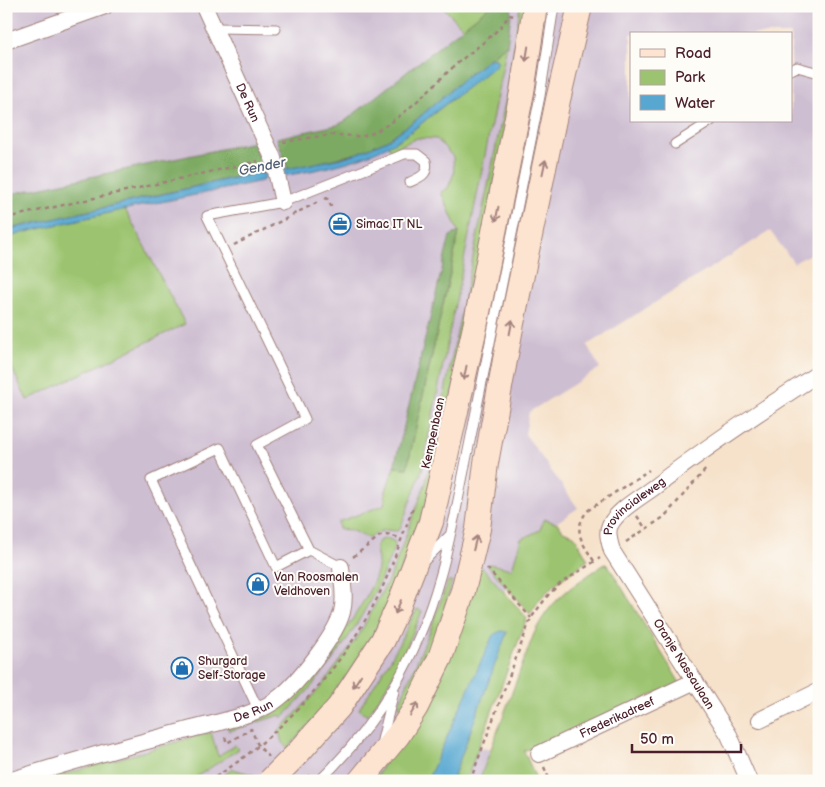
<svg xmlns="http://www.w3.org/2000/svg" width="825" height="787" viewBox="0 0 825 787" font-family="'Balsamiq Sans',sans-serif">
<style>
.industrial{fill:#cebed1;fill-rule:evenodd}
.green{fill:#9cc470;stroke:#73724e}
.forest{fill:#7daa62;stroke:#646446}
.water{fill:#57a7d1;stroke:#50637e}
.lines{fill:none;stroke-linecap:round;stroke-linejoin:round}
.service-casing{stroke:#a0807b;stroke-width:11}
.minor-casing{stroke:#a0807b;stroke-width:18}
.secondary-casing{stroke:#a0807b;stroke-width:26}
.path{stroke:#a0807b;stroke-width:2.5;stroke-dasharray:4 4;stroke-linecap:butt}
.service{stroke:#fff;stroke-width:9}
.minor{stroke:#fff;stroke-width:16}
.secondary{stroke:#fde4d0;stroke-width:24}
.secondary-bridge-casing{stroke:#a0807b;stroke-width:26;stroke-linecap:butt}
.secondary-bridge{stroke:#fde4d0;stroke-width:24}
.oneway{stroke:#a4827e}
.labels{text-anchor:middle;stroke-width:4;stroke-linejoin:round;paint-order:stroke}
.street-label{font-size:12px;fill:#4a1f2b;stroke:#fdfcf7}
.poi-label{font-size:12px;fill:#4a1f2b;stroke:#fdfcf7;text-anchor:start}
.water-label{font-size:14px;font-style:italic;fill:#505c76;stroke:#fdfcf7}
</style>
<rect width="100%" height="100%" fill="#fdfcf7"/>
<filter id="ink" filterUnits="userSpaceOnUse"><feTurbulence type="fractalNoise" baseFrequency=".02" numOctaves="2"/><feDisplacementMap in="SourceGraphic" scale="10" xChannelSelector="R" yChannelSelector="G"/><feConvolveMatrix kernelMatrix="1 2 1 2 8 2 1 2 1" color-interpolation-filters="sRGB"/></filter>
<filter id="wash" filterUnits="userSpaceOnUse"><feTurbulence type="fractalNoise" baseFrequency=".0096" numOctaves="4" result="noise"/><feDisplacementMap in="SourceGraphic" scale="20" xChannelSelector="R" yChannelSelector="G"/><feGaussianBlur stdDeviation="1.12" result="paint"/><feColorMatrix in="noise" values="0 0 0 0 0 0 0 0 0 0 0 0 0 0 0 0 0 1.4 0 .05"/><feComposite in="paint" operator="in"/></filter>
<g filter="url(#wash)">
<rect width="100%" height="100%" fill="#f6e2cb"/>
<path class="industrial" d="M6,6h813v243l-25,14 -24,-32 -183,114 13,23 -71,44 -4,22 53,74 -52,35 -16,33 -60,164 66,16 10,25h-520zM631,34h160v87h-160z"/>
<path class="green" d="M442,6h48l-27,22z
M520,6h6l-13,84 -77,389 -55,141 -21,37 -26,39 -46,52 -6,-5 -3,-12 42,-44 38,-52 33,-62 34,-91 82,-393z
M507,45l-85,425 -22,59 -3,2 -13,-1 -16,8 -18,-8 -11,-1 -1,-7 46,-17 2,-14 8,-24 13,1 52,-235 -18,-41 7,-4 6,-15 -1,-16 -16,-18 -20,-1 -26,12 -3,-4 25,-16 82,-65 3,-3 -3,-4 -3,2 -2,-2z
M125,209l60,115 -158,76 -21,-44v-118l25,-8z
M544,519l14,5 5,7 11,4 14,25 -33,24 -15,15 -10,15 -42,-48 1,-2 23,5 9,-30 19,-9z
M386,538l8,3 1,4c-24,65 -63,124 -113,173l-2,-3 -51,16 -1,-4c14,-4 32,-6 44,-14 30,-18 96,-108 105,-141 3,-10 -1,-17 -1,-26l3,-5z
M605,564l3,1 72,118 -156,68 13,30h-58l54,-145c16,-36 40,-51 72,-72z
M477,567l6,1 44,50 -61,163h-91z
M448,581h4c-11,45 -27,86 -50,127l-4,-2 31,-73z
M417,609l5,2c-15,37 -31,73 -55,105l-8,-7 32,-50z
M211,732l7,24 17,-11 4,4 -49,32h-149z
M233,769l21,6 3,3 -3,3h-39z"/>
<path class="forest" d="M490,6h22l-5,39 -39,30 -52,45 -29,20 -29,13 -70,17 -11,-32 60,-13 8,-4z
M254,142l10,31 -6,-1 -252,58v-35z
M459,232l-52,236 -13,-1 56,-231z"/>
<path class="water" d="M490,58l3,1 2,-1 3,4 -2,3c-19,15 -38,30 -58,45 -14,11 -27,23 -43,32 -40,23 -87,30 -132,37l-1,2c-63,14 -126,25 -189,40 -22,5 -45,10 -67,17v-8l253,-58 2,2 80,-16 17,-5 29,-13 29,-20 52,-45z
M501,631l6,1 -55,149h-25l66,-146z"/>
</g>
<g filter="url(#ink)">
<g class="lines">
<g class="service-casing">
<path id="service" d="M215,28l61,1
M791,70l6,-3 22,6
M675,144l36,-23
M423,562l26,-26
M341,567l-32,-17 -52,-105 48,-26 -98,-203 76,-14 114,-45 7,-3h13l9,7c3,13 -5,16 -16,21
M258,709l-107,-229 69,-32 56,119 33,-17
M381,744l13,-53
M319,781c60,-58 98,-123 121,-204 6,-20 10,-42 15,-62l85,-419 14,-90"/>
</g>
<g class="minor-casing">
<g id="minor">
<path id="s1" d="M204,6l69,152 10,44"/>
<path d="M6,41l99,-35"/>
<path d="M760,720l59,-29"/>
<path id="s2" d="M539,754l156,-73"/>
<path id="s3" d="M9,781c57,-18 114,-34 172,-49 27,-8 78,-16 99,-35 19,-15 56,-62 62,-85 4,-15 0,-31 -1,-45"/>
<path id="s4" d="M749,781l-20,-46 -117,-184c-2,-8 -6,-18 -2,-26 8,-15 29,-27 43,-37 53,-41 109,-78 166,-115"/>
</g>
</g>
<g class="secondary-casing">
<path id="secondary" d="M296,755l43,-48 44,-67 16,-35 32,-83 44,-195 47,-235 13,-86
M360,781l38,-46 18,-28 24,-49 23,-67 15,-62 8,-66 24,-130 48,-233 22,-94"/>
</g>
<path class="path" d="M283,142c16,-2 33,-6 49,-7 13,-1 25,4 38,-1 33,-14 62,-49 89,-72 17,-15 38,-27 50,-47l5,1
M325,199l2,-1 5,10
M292,215l28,-14
M6,218l252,-57
M234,245l53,-27
M637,516l9,13
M626,542l38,-25 42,-48
M353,557l27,-21 6,-1 15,3
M594,561c-12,-19 -22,-29 -7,-50l62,-41
M487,568l44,50
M225,737l2,6 24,-14 7,16 10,12
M544,767l6,14
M209,781c71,-43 139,-118 174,-195 11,-25 20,-52 30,-78
M303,781l6,-6
M470,781l61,-163 18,-24 12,-11 39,-25"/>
<use href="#service" class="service"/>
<use href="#minor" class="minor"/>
<use href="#secondary" class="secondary"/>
<g class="secondary-bridge-casing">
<path id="secondary-bridge" d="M270,781l26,-26"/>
</g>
<use href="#secondary-bridge" class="secondary-bridge"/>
</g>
<defs><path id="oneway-shaft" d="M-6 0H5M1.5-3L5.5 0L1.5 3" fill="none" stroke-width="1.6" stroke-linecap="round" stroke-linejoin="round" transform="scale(1.25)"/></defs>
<g class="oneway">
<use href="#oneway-shaft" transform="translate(527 54) rotate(99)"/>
<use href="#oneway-shaft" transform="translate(544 167) rotate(-78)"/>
<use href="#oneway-shaft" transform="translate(497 214) rotate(101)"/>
<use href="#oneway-shaft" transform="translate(511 327) rotate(-79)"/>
<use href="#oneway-shaft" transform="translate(465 373) rotate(102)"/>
<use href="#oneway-shaft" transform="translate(475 543) rotate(-76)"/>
<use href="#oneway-shaft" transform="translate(398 607) rotate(113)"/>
<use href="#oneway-shaft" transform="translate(357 681) rotate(123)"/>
<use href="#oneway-shaft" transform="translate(414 709) rotate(-59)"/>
</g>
</g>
<defs>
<g id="office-ring" transform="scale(1.125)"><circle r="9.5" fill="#fdfcf7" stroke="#1f6fb2" stroke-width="1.5"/><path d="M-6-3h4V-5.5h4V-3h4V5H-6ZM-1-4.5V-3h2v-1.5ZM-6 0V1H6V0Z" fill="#1f6fb2"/></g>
<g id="shop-ring" transform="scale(1.125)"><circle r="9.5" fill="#fdfcf7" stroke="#1f6fb2" stroke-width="1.5"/><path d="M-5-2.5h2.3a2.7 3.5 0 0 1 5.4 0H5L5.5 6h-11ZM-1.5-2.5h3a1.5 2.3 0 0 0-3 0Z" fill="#1f6fb2"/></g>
</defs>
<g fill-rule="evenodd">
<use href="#office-ring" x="340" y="224"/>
<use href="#shop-ring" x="258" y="584"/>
<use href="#shop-ring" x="182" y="668"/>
</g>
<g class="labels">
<g class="street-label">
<text dy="4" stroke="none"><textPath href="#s1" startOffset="106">De Run</textPath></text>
<text transform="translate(433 433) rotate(-78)" y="4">Kempenbaan</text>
<text dy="4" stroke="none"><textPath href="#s4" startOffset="325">Provincialeweg</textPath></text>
<text transform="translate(684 664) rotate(58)" y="4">Oranje Nassaulaan</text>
<text dy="4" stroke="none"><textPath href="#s3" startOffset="254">De Run</textPath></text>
<text dy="4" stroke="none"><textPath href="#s2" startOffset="86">Frederikadreef</textPath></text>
</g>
<g class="poi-label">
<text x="356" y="228">Simac IT NL</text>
<text x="274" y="581">Van Roosmalen<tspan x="274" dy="14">Veldhoven</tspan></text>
<text x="198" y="665">Shurgard<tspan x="198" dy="14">Self-Storage</tspan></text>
</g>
<g class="water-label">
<text transform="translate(262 166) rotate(-11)" y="5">Gender</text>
</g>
</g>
<rect width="825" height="787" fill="none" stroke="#fdfcf7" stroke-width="25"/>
<rect x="630" y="32" width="162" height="90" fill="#fdfcf7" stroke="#b5a4a5"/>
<rect x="640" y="49" width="25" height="8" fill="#fde4d0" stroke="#b5a4a5"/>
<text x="675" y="58" font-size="15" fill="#4a1f2b">Road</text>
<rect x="640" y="70" width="25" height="15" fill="#9cc470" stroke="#b5a4a5"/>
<text x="675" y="82" font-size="15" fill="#4a1f2b">Park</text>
<rect x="640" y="95" width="25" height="15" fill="#57a7d1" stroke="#b5a4a5"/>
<text x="675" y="108" font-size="15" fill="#4a1f2b">Water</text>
<path d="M632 744v8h109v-8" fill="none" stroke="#4a1f2b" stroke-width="2.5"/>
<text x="640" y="744" font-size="15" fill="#4a1f2b" stroke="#fdfcf7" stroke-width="4" paint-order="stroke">50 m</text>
</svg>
